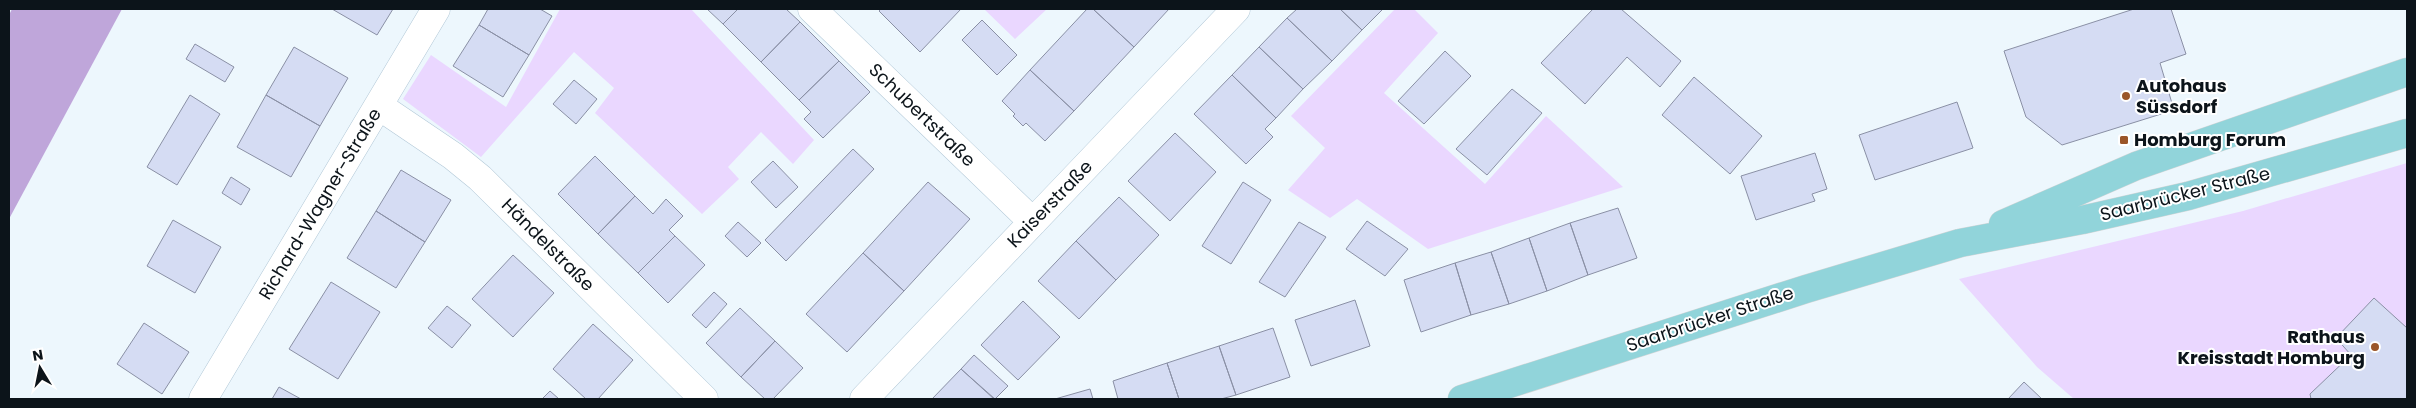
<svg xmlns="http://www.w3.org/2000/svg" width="2416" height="408" viewBox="0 0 2416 408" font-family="Poppins,sans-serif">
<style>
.green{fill:#ead7ff}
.forest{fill:#bfa6da}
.building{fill:#d5dcf3;stroke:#8a90a5}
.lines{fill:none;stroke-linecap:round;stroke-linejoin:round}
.minor-casing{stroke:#b2c8d7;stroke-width:29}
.major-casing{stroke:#d3d5d6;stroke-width:29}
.minor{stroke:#fff;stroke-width:28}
.major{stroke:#91d4da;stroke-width:28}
.poi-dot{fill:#9a5529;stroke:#fff;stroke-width:2}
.labels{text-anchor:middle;stroke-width:4;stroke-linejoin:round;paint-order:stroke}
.poi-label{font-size:18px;font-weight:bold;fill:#0c141a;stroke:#fff;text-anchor:start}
.street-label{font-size:18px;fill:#0c141a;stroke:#fff}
</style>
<rect width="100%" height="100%" fill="#edf7fd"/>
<path class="green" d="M560,9h131l123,131 -21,24 -32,-32 -33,35 11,12 -37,35 -107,-101 19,-25 -40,-36 -93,105 -78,-58 28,-44 75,52z
M984,9h63l-32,30z
M1395,9h19l24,24 -54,60 101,91 61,-68 77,71 -195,62 -71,-50 -27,19 -42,-28 37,-42 -34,-32z
M2407,163v236h-333l-37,-32 -78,-88 284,-68z"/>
<path class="forest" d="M12,9h110l-113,210v-204z"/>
<path class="building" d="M332,9h61l-16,26z
M488,9h52l12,7 -23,39 -50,-30z
M707,9h31l-15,15z
M738,9h48l14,13 -39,40 -38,-38z
M881,9h80l-41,43 -41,-41z
M1087,9h6l41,38 -60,64 -44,-41z
M1093,9h76l-35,38z
M1297,9h43l22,21 -30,31 -45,-43z
M1340,9h43l-21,21z
M1593,9h28l60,52 -21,26 -33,-30 -42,47 -44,-41z
M2134,9h37l15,45 -26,9 14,47 -112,35 -36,-28 -22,-66z
M1287,18l45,43 -29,28 -44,-42z
M982,20l35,35 -20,20 -35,-35z
M800,22l39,39 -40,39 -38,-38z
M479,25l50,30 -26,42 -50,-31z
M195,44l39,23 -9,15 -39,-23z
M294,47l54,31 -28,48 -54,-31z
M1259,47l44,42 -27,29 -44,-43z
M1445,51l26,25 -47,48 -26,-23z
M839,61l31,31 -47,46 -19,-19 7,-7 -12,-12z
M1030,70l44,41 -29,30 -19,-18 -3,3 -10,-10 2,-2 -13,-13z
M1232,75l44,43 -11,11 8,8 -27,27 -52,-50z
M1694,77l68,59 -32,38 -68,-59z
M574,80l23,19 -21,25 -23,-20z
M1512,89l30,24 -55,62 -31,-26z
M190,95l30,19 -43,71 -30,-18z
M266,95l54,31 -29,51 -54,-30z
M1957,102l16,46 -98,32 -16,-45z
M1175,133l41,39 -46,49 -42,-40z
M853,149l21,20 -88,92 -21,-21z
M1815,153l12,36 -15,5 3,7 -59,19 -15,-44z
M595,156l40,40 -37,38 -40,-40z
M773,161l25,26 -22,21 -25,-26z
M401,170l50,30 -26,42 -49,-31z
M231,177l19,12 -9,16 -19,-12z
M928,182l42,37 -66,72 -41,-38z
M1243,182l28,18 -40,64 -29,-18z
M635,196l18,18 13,-15 17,17 -14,14 6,6 -37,37 -40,-39z
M1119,197l40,38 -43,45 -40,-39z
M1618,208l19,50 -49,17 -18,-52z
M376,211l49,31 -29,46 -49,-30z
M173,220l48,27 -26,46 -48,-27z
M1367,221l41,28 -23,27 -39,-27z
M738,222l23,21 -14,14 -22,-21z
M1299,222l27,15 -41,60 -26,-15z
M1570,223l18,52 -41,16 -18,-53z
M675,236l30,29 -37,38 -30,-30z
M1529,238l18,53 -38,13 -18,-52z
M1076,241l40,39 -37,39 -41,-38z
M1491,252l18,52 -38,11 -16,-52z
M863,253l41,38 -57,61 -41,-38z
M513,255l41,38 -41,44 -41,-38z
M1455,263l16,52 -50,17 -17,-52z
M331,282l49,30 -42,67 -49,-30z
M714,292l13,12 -21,24 -14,-13z
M2374,298l33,30v71h-96l-1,-5 41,-39 -15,-17z
M1355,300l15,46 -59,20 -16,-46z
M1023,301l37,36 -42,43 -37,-35z
M447,306l24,19 -19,23 -24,-20z
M740,308l35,33 -34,36 -35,-34z
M144,323l45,29 -27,42 -45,-30z
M593,324l40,36 -35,39h-12l-33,-30z
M1273,328l17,49 -54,18 -17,-49z
M775,341l28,27 -30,31h-8l-24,-22z
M1219,346l17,49 -15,4h-42l-12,-36z
M974,355l34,31 -13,13 -34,-30z
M1167,363l12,36h-61l-5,-18z
M961,369l33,30h-62z
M2024,382l18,17h-34z
M279,387l22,12h-29z
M1090,389l3,10h-38z
M550,391l9,8h-17z"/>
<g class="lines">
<g class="minor-casing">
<path id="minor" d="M812,9l221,213
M379,106l74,50 27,22 224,221
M203,399l233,-390
M864,399l372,-390"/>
</g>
<g class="major-casing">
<path id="major" d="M2003,224l133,-58 271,-94
M1462,399l344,-110 154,-46 122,-23 106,-24 219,-63"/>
</g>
<use href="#minor" class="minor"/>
<use href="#major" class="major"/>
</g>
<g class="poi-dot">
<circle cx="2126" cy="96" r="5"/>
<rect x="2119" y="135" width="10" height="10" rx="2.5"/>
<circle cx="2375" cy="347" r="5"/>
</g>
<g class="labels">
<g class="poi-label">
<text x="2136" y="92">Autohaus<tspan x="2136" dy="21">Süssdorf</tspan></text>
<text x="2134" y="146">Homburg Forum</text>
<text x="2365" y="343" text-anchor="end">Rathaus<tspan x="2365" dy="21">Kreisstadt Homburg</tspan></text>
</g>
<g class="street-label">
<text transform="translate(922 115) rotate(44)" y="6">Schubertstraße</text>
<text transform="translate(2185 194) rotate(-14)" y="6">Saarbrücker Straße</text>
<text transform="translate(320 204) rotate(-59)" y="6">Richard-Wagner-Straße</text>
<text transform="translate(1050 204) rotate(-46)" y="6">Kaiserstraße</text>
<text transform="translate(548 245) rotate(45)" y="6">Händelstraße</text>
<text transform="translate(1710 319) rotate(-18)" y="6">Saarbrücker Straße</text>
</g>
</g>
<rect width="2416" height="408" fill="none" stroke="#0c141a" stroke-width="20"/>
<g transform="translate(40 368) rotate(350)" stroke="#ffffff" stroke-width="4" paint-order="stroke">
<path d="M0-4L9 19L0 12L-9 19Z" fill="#0c141a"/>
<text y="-8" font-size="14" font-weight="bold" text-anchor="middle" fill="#0c141a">N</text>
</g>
</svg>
